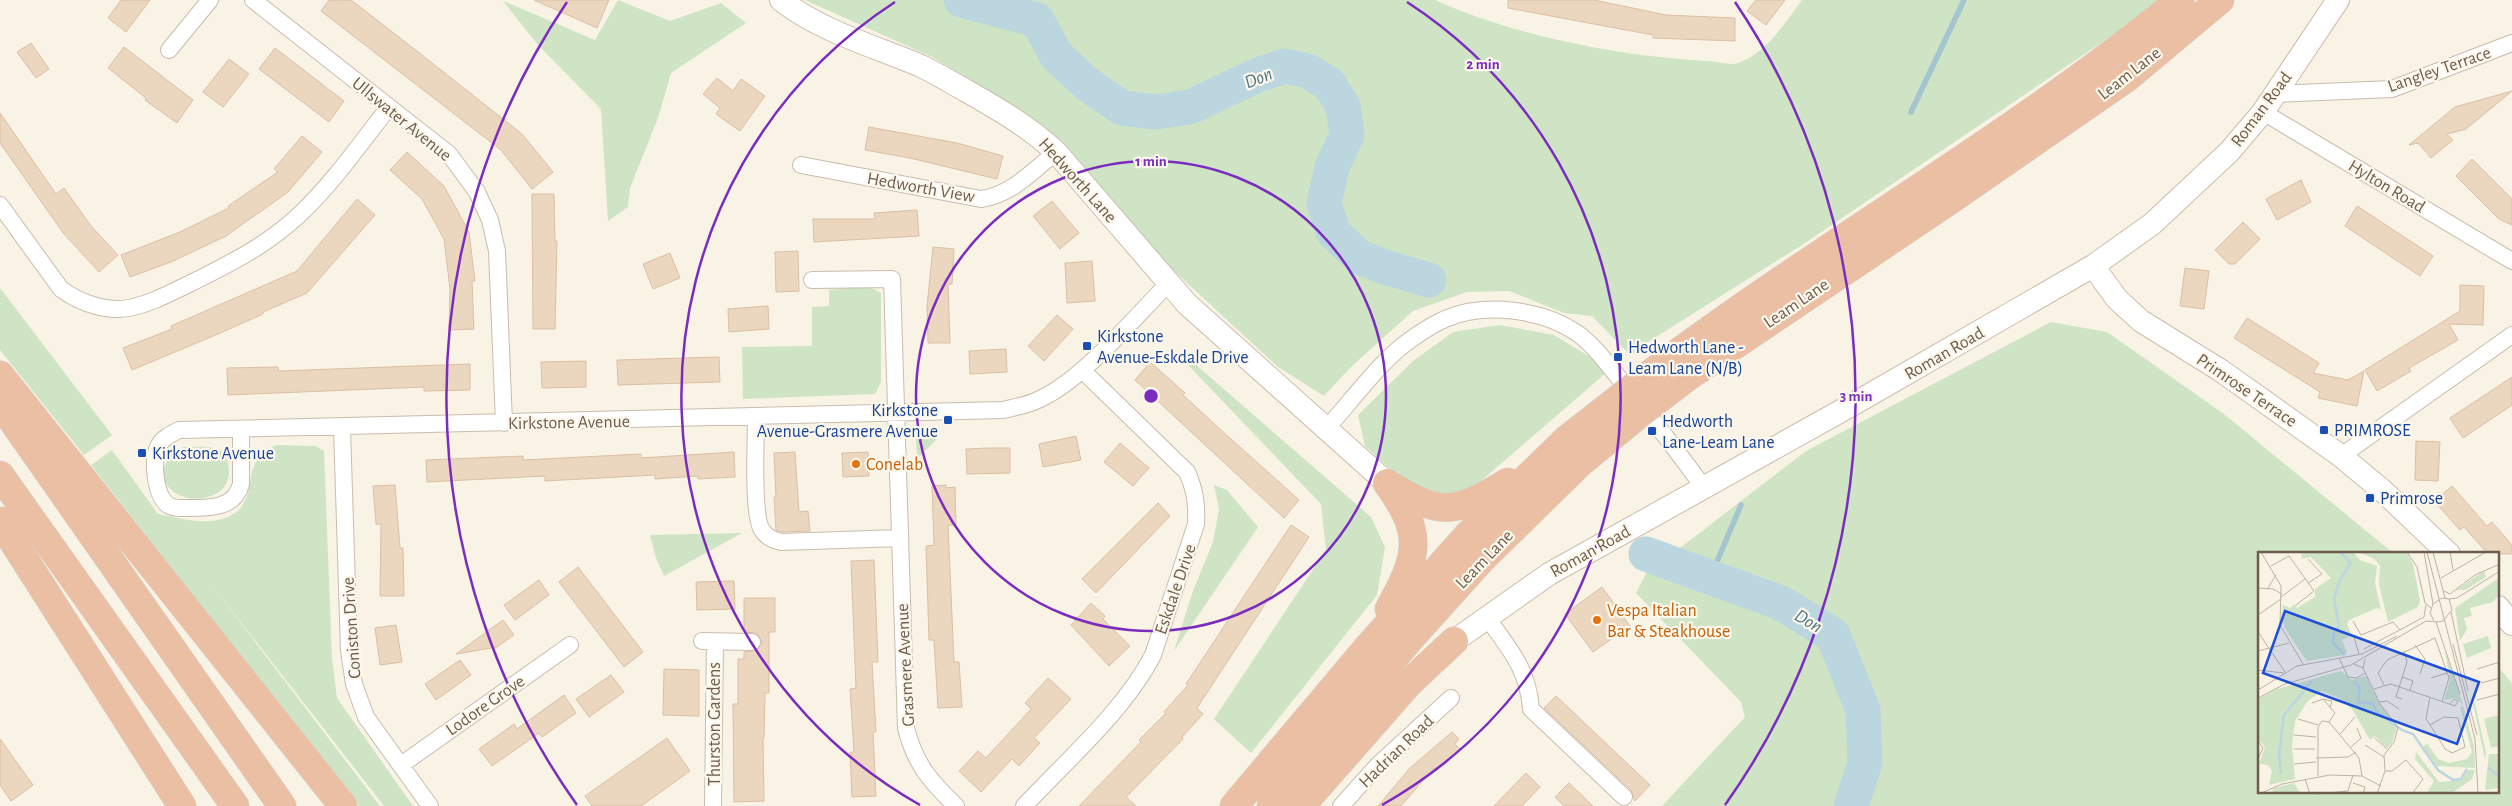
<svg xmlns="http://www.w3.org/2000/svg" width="2512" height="806" viewBox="0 0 2512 806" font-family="'Alegreya Sans',sans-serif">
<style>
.green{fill:#cee4c5}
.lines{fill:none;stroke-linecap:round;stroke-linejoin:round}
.stream{stroke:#a4c4d0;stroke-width:5.5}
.river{stroke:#bcd6e0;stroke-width:35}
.building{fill:#ebd6c0;stroke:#dbbfa3}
.street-casing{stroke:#c8bcad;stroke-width:18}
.secondary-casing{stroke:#cbbdac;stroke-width:24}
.highway-casing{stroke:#d6d2cd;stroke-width:29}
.street{stroke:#fff;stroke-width:16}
.secondary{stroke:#fff;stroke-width:22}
.highway{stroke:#ebbfa4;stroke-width:28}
.highway-bridge-casing{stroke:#d6d2cd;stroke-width:29;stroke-linecap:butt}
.highway-bridge{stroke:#ebbfa4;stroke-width:28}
.ring{fill:none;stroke:#7b2cbf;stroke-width:2.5}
.transit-dot{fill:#1a4fb4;stroke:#fcf7eb;stroke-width:2}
.food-dot{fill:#e8710a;stroke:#fcf7eb;stroke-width:2}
.labels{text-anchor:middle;stroke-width:4.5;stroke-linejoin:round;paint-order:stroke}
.street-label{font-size:18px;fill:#6e5d4e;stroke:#fcf7eb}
.transit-label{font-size:18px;fill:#164399;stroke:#fcf7eb;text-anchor:start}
.food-label{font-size:18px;fill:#c56008;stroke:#fcf7eb;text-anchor:start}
.water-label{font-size:19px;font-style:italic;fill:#4e7685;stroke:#fcf7eb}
.inset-river{fill:none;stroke:#bcd6e0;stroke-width:2.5}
.inset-road{fill:none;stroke:#bdb2a4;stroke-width:1}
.view{fill:#1d4ed8;fill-opacity:0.15;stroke:#1d4ed8;stroke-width:2.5}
.inset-edge{fill:none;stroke:#6e5d4e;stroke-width:2.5}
.centre{fill:#7b2cbf;stroke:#fcf7eb;stroke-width:2.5}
.ring-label{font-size:15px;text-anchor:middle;font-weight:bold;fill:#7b2cbf;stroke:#fcf7eb;stroke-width:4.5;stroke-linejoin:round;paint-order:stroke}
</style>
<rect width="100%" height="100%" fill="#f9f3e5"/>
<path class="green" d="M618,0l52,21 51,-18 25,20 -75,50 -13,45 -28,70 -2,19 -20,14 -7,-112 -63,-64 -35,-44 92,39z
M805,0h630c79,36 187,57 274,61 8,0 22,5 29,2 30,-11 46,-39 64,-63h355l-25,22 -330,223 -154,97 -18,13 -38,-39 -28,-3 -55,-22 -42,1 -54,19 -61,55 -28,30 -46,-29 -104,-96 -100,-115 -62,-52 -80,-47z
M868,286l13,7v89l-6,12 -132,5 -1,-52 70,-1v-39l17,-1v-16z
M0,288l112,147 -28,20 -84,-105z
M2051,322l56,10 117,82 169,139 -133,1v238h238v-125l14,16v123h-850l83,-89 -4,-15 -105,-109 21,-41 10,6 139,-107z
M1500,325l54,10 38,23 14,15 -139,120 -22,4 -36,-11 -44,-40 -7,-31 55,-54 40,-29z
M1187,364h8l176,153 14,30 -8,48 -126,158 -37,-34 112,-169 -5,-46z
M916,438l21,1 -20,20z
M277,445l39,1 8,5 8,207 5,40 76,108h-29l-176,-226 172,226h-21l-268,-341 21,-15 46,64c20,4 44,11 64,5 45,-13 11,-58 55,-74z
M183,447c10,0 22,-1 31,1 18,4 20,35 5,44 -38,23 -82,-19 -36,-45z
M1214,485l13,5 31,37 -84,124 19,-60 20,-49 6,-33z
M742,533l-78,43 -8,-18 -6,-23z"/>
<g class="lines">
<path class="stream" d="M1911,112l53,-112
M1710,578l31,-73"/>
<path class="river" d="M961,0l76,20 19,35 31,29 35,24 34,4 34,-5 70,-33 25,-8 23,5 21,13 14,22 4,29 -15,32 -8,36 9,29 26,25 28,11 42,12
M1646,554l135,49 52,32 30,75 2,53 -14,43"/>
</g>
<path class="building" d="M121,0h29l-24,32 -18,-14z
M329,0h22l62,48 109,86 31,38 -21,17 -31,-39 -180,-139z
M534,0h75l-12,28z
M1508,0h86l72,15 69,3v23l-82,-3v-3l-145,-27z
M1756,0h29l-19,25 -19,-14z
M31,43l18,26 -13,9 -19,-26z
M124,47l69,53 -16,23 -32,-23 1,-2 -38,-30z
M275,48l69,53 -15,21 -70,-53z
M229,59l20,15 -26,33 -20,-15z
M717,78l16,13 8,-12 24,17 -25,35 -24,-17 4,-6 -17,-14z
M2512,91l-46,38 -19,5 6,6 -22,18 -13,-15 -9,2 46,-38z
M0,113l56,81 8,-6 27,38 27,29 -19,17 -35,-38 -64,-91z
M869,127l88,16 46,13 -6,23 -87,-21 -45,-8z
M302,136l20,16 -34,40 -62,44 -55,26 -41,15 -9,-22 59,-23 49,-24 -1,-2 50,-34 -4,-3z
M407,152l37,34 25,46 6,49h-3l2,48 -25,1 1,-41 -6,-50 -22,-40 -32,-29z
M2472,159l40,40v26l-13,-6 -43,-43z
M2301,180l10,22 -34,18 -11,-21z
M532,194h22l1,47h2l-2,88h-22z
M357,199l18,16 -68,78 -44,19v2l-45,20 -86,36 -9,-22 49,-19 -1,-3 126,-55z
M1052,201l27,32 -19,16 -27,-33z
M2357,206l76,50 -13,20 -75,-50z
M917,210l2,26 -105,6 -1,-23h62l-1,-6z
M2243,222l17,17 -25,25h-6l-14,-14z
M933,247l21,2 -2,35h-4l2,59h-22l-1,-37z
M798,251l1,40 -23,1 -1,-40z
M670,253l10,25 -27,11 -10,-25z
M1092,261l3,40 -28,2 -2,-40z
M2185,268l24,3 -5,38 -24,-3z
M2460,285l24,1 -1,39 -34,-1 9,16 -49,28 2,3 -34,20 -12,-21 95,-59z
M768,306l1,23 -40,3 -1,-23z
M1057,315l16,14 -29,32 -16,-15z
M2247,318l72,45 -6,10 35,7 16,-9 -7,35 -39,-8 2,-6 -86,-54z
M1006,349l1,23 -37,2 -1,-23z
M719,357l1,25 -102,3 -1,-25z
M586,361v26l-44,1 -1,-26z
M1150,362l35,31 -2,2 38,35 78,70 -15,18 -149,-138z
M470,364v26l-46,1v-4l-196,8 -1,-27 51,-1v4z
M2512,377v28l-49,33 -13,-20z
M1076,436l5,24 -38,7 -4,-23z
M2416,441l24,1 -2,39 -23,-1z
M1120,443l29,25 -16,18 -29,-24z
M988,448h22v25l-43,1 -1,-25z
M734,452l1,25 -37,2v-3l-43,3v-4l-110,6v-5l-118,6 -1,-22 97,-4v4l118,-6v4z
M795,452l4,60 9,-1 2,20 -28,1 -6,-2 -2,-33h2l-2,-44z
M868,452l1,24 -26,1 -1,-24z
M395,485l5,63h3l1,48h-24l1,-72h-5l-3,-38z
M946,485v3l9,-1 1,38h-8l6,137h5l3,45 -24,1 -4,-68h-5l-3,-94 8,-1 -2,-59z
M2452,486l35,40 5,-4 20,23v9h-24l-24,-27 -4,3 -26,-29z
M1158,503l12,13 -74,77 -14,-14z
M1291,525l18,12 -112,171 6,6 -21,23 1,2 -57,58 10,9h-57l62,-64 -2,-2 27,-27 -2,-1 24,-27 -2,-1z
M874,560l4,102h-6l4,70h-3l3,64 -24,1 -2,-45h4l-4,-63 6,-1 -5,-127z
M578,567l65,85 -19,15 -65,-85z
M539,580l10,15 -34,25 -11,-15z
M734,581l1,28 -38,1 -1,-28z
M1602,587l28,39 -37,26 -28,-38z
M744,598h31v34h-6v61h-4l-1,45h-1l1,63 -30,1 -1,-98h5v-45h6v-7l13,-2 5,-7 -5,-10 -13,-1z
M1091,603l14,13 -2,3 27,27 -21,20 -38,-41z
M503,620l11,15 -17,12 -41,7z
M396,625l6,37 -22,3 -5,-37z
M460,660l11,15 -35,25 -11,-16z
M664,669l35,1v46l-36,-1z
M611,675l13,17 -35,25 -13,-18z
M1048,678l23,21 -37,39 6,5 -21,23 -7,-7 -31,33 -22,-21 19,-20 8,7 45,-49 -6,-6z
M564,695l12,18 -34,24 -3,-4 -47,33 -13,-17 35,-25 3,5z
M1556,696l94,89 -15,16 -4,-11 -87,-82z
M1452,732l7,7 -4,5 5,5 -24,22 -2,-3 -33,38h-23l32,-38z
M667,738l23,33 -49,35h-49l-7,-10z
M0,739l33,46 -22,16 -11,-16z
M1526,773l14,14 -18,19h-28z
M1569,783l24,23h-29l-9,-9z"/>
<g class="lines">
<g class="street-casing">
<path id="street" d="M253,0l196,154 28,38 13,28 7,31 7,172
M169,50l41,-50
M2274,94l118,-5 120,-46
M2263,112l249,149
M801,165l180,34c30,-4 52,-28 75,-47
M0,205l61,84c19,14 45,23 68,19 21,-4 41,-15 60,-24 40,-20 77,-38 110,-69 34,-32 61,-71 90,-108
M812,280l80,-1 14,449c9,36 24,53 50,78
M756,417c0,21 -4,99 6,113 4,7 11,10 19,12l119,-4
M342,428l7,223 5,33 12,33 64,89
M241,429v55c-6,24 -30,24 -51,24 -7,0 -16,1 -22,-3 -13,-9 -16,-44 -10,-58 4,-9 13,-13 21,-17l824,-20c13,-3 26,-5 37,-11 42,-19 94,-81 128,-115
M1326,429c23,-25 54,-67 80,-86 12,-9 26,-18 39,-24 39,-17 97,-10 132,14 18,13 32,33 46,50 28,34 55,69 81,105
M2341,456l171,-121
M1486,616c23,33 42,52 45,93l93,88
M702,641l50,1
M401,765l169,-120
M713,806l2,-164
M1024,806c43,-46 100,-95 129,-151l43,-131c1,-20 -1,-34 -9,-52l-105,-102
M1341,806l36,-40 74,-68"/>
</g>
<g class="secondary-casing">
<path id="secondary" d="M781,0c41,32 93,46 140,66 15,7 29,16 44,24 33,19 63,36 91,62l131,152 200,179
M2093,266l24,33 24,22 79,49 121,86 42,35 66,63
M2498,607l14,17
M1454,641l95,-67 308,-172 236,-136 59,-42 77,-72 34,-40 75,-112"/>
</g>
<g class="highway-casing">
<path id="highway" d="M1672,357c167,-123 347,-225 508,-357
M0,375l343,431
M1689,376l263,-177 176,-122 92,-77
M0,403l282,403
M0,475l235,331
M1387,483c37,51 32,72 2,126
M1392,486c51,32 66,26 116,-4
M0,521l182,285
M1234,806l133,-158 101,-113 99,-96
M1271,806l138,-166 73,-81 98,-96
M1301,806l108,-123 45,-42"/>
</g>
<use href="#street" class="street"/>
<use href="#secondary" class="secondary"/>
<use href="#highway" class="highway"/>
<g class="highway-bridge-casing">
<path id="highway-bridge" d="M1567,439l105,-82
M1580,463l58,-48 51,-39"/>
</g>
<use href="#highway-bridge" class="highway-bridge"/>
</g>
<g class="ring">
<circle cx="1151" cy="396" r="235"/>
<path d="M920 805A470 470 0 0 1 895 2M1407 2A470 470 0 0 1 1382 805"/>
<path d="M577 805A705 705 0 0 1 567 2M1735 2A705 705 0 0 1 1725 805"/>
</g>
<g class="transit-dot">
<rect x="1082" y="341" width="10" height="10" rx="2.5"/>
<rect x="1613" y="352" width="10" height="10" rx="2.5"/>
<rect x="943" y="415" width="10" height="10" rx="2.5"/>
<rect x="2319" y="425" width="10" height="10" rx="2.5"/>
<rect x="1647" y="426" width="10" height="10" rx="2.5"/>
<rect x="137" y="448" width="10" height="10" rx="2.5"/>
<rect x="2365" y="493" width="10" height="10" rx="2.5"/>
</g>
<g class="food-dot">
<circle cx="856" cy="464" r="5"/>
<circle cx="1597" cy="620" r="5"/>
</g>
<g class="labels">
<g class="street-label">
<text transform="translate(2439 69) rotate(-19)" y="6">Langley Terrace</text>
<text transform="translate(2129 73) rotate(-38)" y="6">Leam Lane</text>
<text transform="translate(2261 109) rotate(-53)" y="6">Roman Road</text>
<text transform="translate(402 119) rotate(39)" y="6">Ullswater Avenue</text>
<text transform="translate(1078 180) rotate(48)" y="6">Hedworth Lane</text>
<text transform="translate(2387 186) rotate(31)" y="6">Hylton Road</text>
<text transform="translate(921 187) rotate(10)" y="6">Hedworth View</text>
<text transform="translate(1796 303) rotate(-34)" y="6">Leam Lane</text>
<text transform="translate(1944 353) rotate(-30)" y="6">Roman Road</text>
<text transform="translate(2247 390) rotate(34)" y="6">Primrose Terrace</text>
<text transform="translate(569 422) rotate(-1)" y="6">Kirkstone Avenue</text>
<text transform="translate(1590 551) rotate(-29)" y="6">Roman Road</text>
<text transform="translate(1484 559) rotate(-46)" y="6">Leam Lane</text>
<text transform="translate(1175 589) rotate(-71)" y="6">Eskdale Drive</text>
<text transform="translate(351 628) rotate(-94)" y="6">Coniston Drive</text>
<text transform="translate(905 665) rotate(-93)" y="6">Grasmere Avenue</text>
<text transform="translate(485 705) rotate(-35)" y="6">Lodore Grove</text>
<text transform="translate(714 724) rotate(-90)" y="6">Thurston Gardens</text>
<text transform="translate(1396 751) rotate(-44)" y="6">Hadrian Road</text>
</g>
<g class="transit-label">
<text x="1097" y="342">Kirkstone<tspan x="1097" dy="21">Avenue-Eskdale Drive</tspan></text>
<text x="1628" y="353">Hedworth Lane -<tspan x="1628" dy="21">Leam Lane (N/B)</tspan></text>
<text x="938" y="416" text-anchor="end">Kirkstone<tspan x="938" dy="21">Avenue-Grasmere Avenue</tspan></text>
<text x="1662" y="427">Hedworth<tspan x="1662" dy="21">Lane-Leam Lane</tspan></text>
<text x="2334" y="436">PRIMROSE</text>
<text x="152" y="459">Kirkstone Avenue</text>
<text x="2380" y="504">Primrose</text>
</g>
<g class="food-label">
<text x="866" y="470">Conelab</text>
<text x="1607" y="616">Vespa Italian<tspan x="1607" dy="21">Bar &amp; Steakhouse</tspan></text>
</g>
<g class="water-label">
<text transform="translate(1258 77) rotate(-22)" y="7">Don</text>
<text transform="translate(1809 620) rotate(31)" y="7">Don</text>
</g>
</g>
<g transform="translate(2258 552)">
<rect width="241" height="241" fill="#f9f3e5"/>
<path d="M40,0h55l7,8 17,6 -2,17 6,27 -4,-2 -28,12 -2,4 5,11 -10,5 5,12 -3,3 -37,6 -20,-29 -6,-14 2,-13 7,3 5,-4 2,4 18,-11v-8l16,-11 -20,-21 -10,2 1,-4zM99,0h49l7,12 7,37 -2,6 -30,15 -9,-38 1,-19 -7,-7zM226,19l2,6 -21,13h-9zM241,26v17l-6,7 -23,6 2,8 -8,2 3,11 -7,12 -5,-33zM230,84l3,12 -24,10 -4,-14zM187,99l18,54 -7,-7 -12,2 6,-20zM83,119l11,9 14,-4 12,26 19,24 -5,17 -5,5 -12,-12 -5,4 -18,-31 -15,-12 -16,-6 -14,11 -12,19 -3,25 3,33 -26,6 3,-14 -4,-6 -9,-1 6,-17 -7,-8v-40l19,-10zM217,151l11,50 -1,6 -12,-55zM205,154l11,41 1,21 -38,-2 -15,-18 5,-5 11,16 11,4 18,-4 5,-7 -12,-45zM241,163v31l-8,2 -7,-29zM158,200l23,30 23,-2 6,-10h7l-3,9 -20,14h-25l7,-12 -19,-22zM231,202h10v34l-14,2zM36,231l6,10 -29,1 3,-6z" fill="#cee4c5"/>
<path class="inset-river" d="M82,0l11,11 -11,17 -6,18 5,28 -5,7 -1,10 12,12M96,130l6,6 -2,14 15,2 4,9 25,17 11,4 25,36 15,10 8,-1 6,-10M230,215l12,11M23,222l-2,-21 5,-38 28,-34"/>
<path class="inset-road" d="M3,0l20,34 -1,39 23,39M149,0l10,15 8,36 6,5M166,0l9,52M169,0l48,187 3,55M175,0l12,46M192,0l3,18M50,7l14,15M13,14l18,-10 25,35 -18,14M183,26l45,-26M50,31l14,-9M0,36l15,1 9,5M10,36l8,-13M186,39l6,3 25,-19 25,-11M23,45l24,-18M191,47l8,-1 43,-27M193,60l17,79M0,63l23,-16M95,69l8,14 32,-13 7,8M178,70l24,72M0,80l27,40M96,85l5,17M195,92l24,91M157,93l10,14 -5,15M106,97l60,-32 2,-12M0,99l31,-8M104,102l35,-18M81,106l9,19 8,1 10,-5M96,112l9,4 2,-9M105,116l17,36 18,23 -4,15 -10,13 1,16 -8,23M219,117l23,-7M0,118l26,3M144,125l11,4 -3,9M173,126l16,-5M223,131l19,-5M126,133l-6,-12 9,-13 48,-22 14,40 -7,23M116,137l17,-5 64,22 3,-5 -4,-2 -4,5M0,138l39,-24 65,-12M0,146l27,-14 66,-19 75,-44 12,1 5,-1 9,-11 -3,-11 -7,-1 -9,6 -3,9 4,8M65,147l9,2 -2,6M144,147l-6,-2 11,-35 -3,-11M219,148l23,-6M121,150l8,-1 12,8M54,151l11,-4 12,14 -6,9M40,167l20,6M71,170l30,36 3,18M172,173l14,-8 14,1 7,29 -13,6 -7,-4 -6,-10 -9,-14 -4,-6v-1l4,-21M82,182l15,-17M36,183l22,2M117,186l12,11M0,189l5,7 -5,11M107,193l19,12M93,195l10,-9 -4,-10M36,197h21M58,206l32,-1 8,-5M36,212l22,-2M128,219h6l14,-11 17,19 -11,15M60,224v-49l4,-6 7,1M47,227l5,15M95,231l12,4 -2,7M1,242l23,-10 48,-9 32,1 19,10M59,242l31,-3 5,-16"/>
<path class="view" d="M27,59l194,71 -22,62 -194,-71z"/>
<rect width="241" height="241" class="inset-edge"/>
</g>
<circle cx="1151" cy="396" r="8" class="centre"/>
<g class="ring-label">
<text x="1483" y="69">2 min</text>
<text x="1151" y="166">1 min</text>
<text x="1856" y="401">3 min</text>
</g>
</svg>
